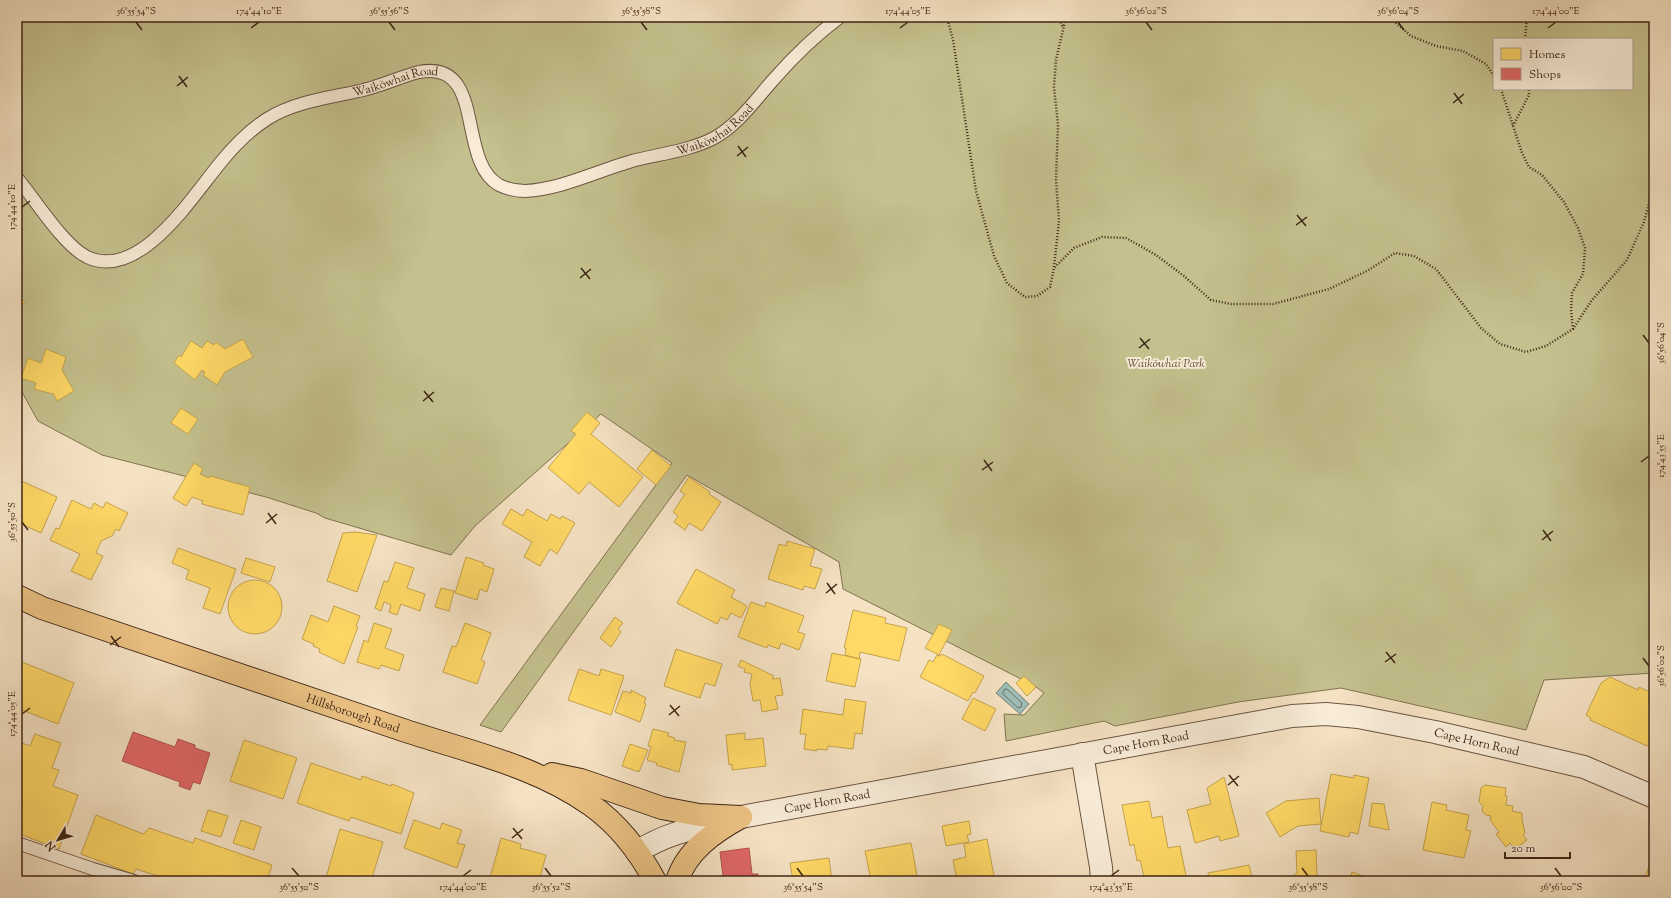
<svg xmlns="http://www.w3.org/2000/svg" width="1671" height="898" viewBox="0 0 1671 898" font-family="'Sorts Mill Goudy',serif">
<style>
.green{fill:#c4c18e;stroke:#827452;fill-rule:evenodd}
.water{fill:#9cbdb6;stroke:#778176}
.homes{fill:#ffd966;stroke:#c5a34e}
.shops{fill:#e06666;stroke:#b0534e}
.lines{fill:none;stroke-linecap:round;stroke-linejoin:round}
.shore{stroke:#6e7266;stroke-width:1}
.service-casing{stroke:#6c5541;stroke-width:14}
.minor-casing{stroke:#6c5541;stroke-width:24}
.primary-casing{stroke:#3f2616;stroke-width:24}
.path{stroke:#3f2616;stroke-width:2.5;stroke-dasharray:1 2;stroke-linecap:butt}
.service{stroke:#f8ecd8;stroke-width:12}
.minor{stroke:#f8ecd8;stroke-width:22}
.primary{stroke:#eac182;stroke-width:22}
.ticks{fill:none;stroke:#3f2616;stroke-width:1.5}
.labels{text-anchor:middle;stroke-width:4;stroke-linejoin:round;paint-order:stroke}
.street-label{font-size:12px;fill:#3f2616;stroke:#f8ecd8}
.park-label{font-size:12px;font-style:italic;fill:#604d34;stroke:#f8ecd8}
.neatline{fill:none;stroke:#3f2616;stroke-width:1.5}
.ticks-label{font-size:10px;text-anchor:middle;fill:#3f2616}
</style>
<rect width="100%" height="100%" fill="#f5e2c3"/>
<filter id="stains"><feTurbulence type="fractalNoise" baseFrequency=".005" numOctaves="4"/><feColorMatrix values="0 0 0 0 .2 0 0 0 0 .09 0 0 0 0 .02 0 0 0 .5 -.17"/></filter>
<radialGradient id="worn" r=".72"><stop offset=".6" stop-color="#630" stop-opacity="0"/><stop offset="1" stop-color="#630" stop-opacity=".3"/></radialGradient>
<path class="green" d="M17,17h1637v656l-110,7 -18,50 -185,-42 -103,14 -123,24 -11,-5 -98,20 -2,-27 20,1 20,-22 -9,-7 -192,-97 -4,-27 -152,-87 -186,257 -21,-7 192,-262 -71,-49 -126,112 -24,29 -126,-37 -9,-5 -50,-16 -164,-42 -64,-34 -21,-38zM1494,39h138v50h-138z"/>
<path class="water" d="M1006,682l23,22 -9,10 -24,-21z"/>
<path class="homes" d="M17,295l8,7 -8,8z
M243,339l10,18 -28,15 -8,13 -14,-10 2,-3 -3,-2 -7,10 -21,-17 5,-8 2,2 10,-16 11,7 5,-7 7,4 2,-3 9,7z
M46,349l20,8 -4,13 12,21 -17,10 -4,-8v1l-19,-5 2,-6 -15,-5 7,-20 13,5z
M181,408l17,11 -10,15 -17,-11z
M587,412l13,11 -9,11 52,43 -24,30 -30,-25 -10,12 -31,-26 28,-34 -5,-3z
M652,450l19,16 -15,19 -19,-16z
M194,463l9,6 -3,5 9,4 1,-2 40,11 -7,28 -41,-11 1,-3 -11,-4 -6,9 -13,-8z
M689,477l21,15 -1,2 12,8 -19,29 -13,-8 -4,7 -11,-8 4,-6 -5,-4 12,-18 -5,-3z
M17,479l40,18 -16,36 -24,-11z
M72,500l19,9 3,-6 9,5 3,-6 22,11 -9,18 -3,-2 -4,7 -11,5 -5,12 7,3 -12,24 -20,-9 9,-17 -30,-14 6,-12 3,1z
M511,509l12,7 4,-7 20,12 4,-7 9,5 2,-3 13,7 -18,31 -7,-5 -10,17 -16,-9 8,-15 -30,-18z
M355,532l22,3 -20,57 -30,-11 16,-48z
M787,541l28,8 -5,17 12,3 -7,20 -11,-3 -1,4 -35,-11 11,-35 7,2z
M178,548l58,21 -16,45 -17,-6 7,-20 -24,-9 3,-9 -17,-7z
M466,557l18,6 -1,2 11,4 -7,23 -7,-3 -3,11 -22,-7z
M246,558l29,9 -5,15 -29,-9z
M395,562l19,6 -7,20 18,6 -5,17 -19,-7 -4,11 -8,-3 2,-7 -7,-3 -3,9 -6,-3 9,-27 4,1z
M696,569l39,21 -4,7 16,9 -6,12 -10,-5 -4,7 -6,-3 -4,7 -40,-21z
M228 607a27 27 0 1 1 54 0a27 27 0 1 1-54 0Z
M441,588l13,3 -5,20 -14,-4z
M751,602l14,5 1,-5 38,14 -6,16 7,2 -6,16 -18,-7 -2,6 -11,-4 -1,3 -29,-11z
M334,606l26,10 -4,10 2,1 -14,37 -25,-12 1,-3 -7,-3 1,-2 -12,-5 9,-24 17,7z
M853,610l33,8 -1,5 22,5 -8,33 -39,-9 -1,7 -14,-4 1,-7h-2z
M615,617l8,6 -5,6 3,3 -10,15 -11,-9z
M374,623l18,6 -7,19 19,7 -5,16 -18,-6 -2,4 -22,-7 7,-22 4,2z
M465,623l26,10 -10,27 4,2 -8,22 -34,-12 9,-26 4,1z
M939,624l13,6 -13,25 -14,-7z
M676,649l46,15 -7,22 -10,-3 -5,15 -36,-12z
M832,653l29,6 -6,28 -29,-6z
M942,654l42,22 -9,17 -2,-1 -5,9 -48,-24 9,-17 4,2 4,-7 3,1z
M17,660l57,23 -16,41 -41,-16z
M741,660l33,16 -2,3 8,-1 3,17 -8,1 3,13 -16,3 -2,-12 -7,1 -3,-17 2,-10 -8,-2 1,-3 -7,-3z
M579,669l20,7 2,-7 23,7 -13,39 -43,-15z
M1024,676l12,11 -9,9 -11,-13z
M1610,677l28,13 1,-3 15,7 -1,54 -6,-3v1l-57,-26 1,-2 -5,-3 15,-32z
M631,690l15,8 -2,5 2,1 -6,18 -25,-10 8,-21 8,2z
M973,698l23,11 -11,22 -23,-12z
M845,699l21,3 -4,32 -7,-1 -2,16 -25,-3 -1,4 -10,-1v2l-13,-2 2,-15h-6l3,-25 40,6z
M653,729l16,4 -1,3 7,2 -1,2 12,2 -7,30 -23,-7 1,-2 -10,-3 4,-13 -3,-1z
M745,733v7l18,-2 3,28 -34,4v-6l-3,1 -3,-30z
M35,734l26,9 -9,25 7,2 -6,16 25,9 -19,54 -42,-16v-75l5,-15 8,3z
M244,740l53,18 -14,41 -53,-18z
M630,744l18,6 -9,22 -17,-6z
M311,763l50,17 1,-4 29,10 1,-2 22,9 -13,41 -50,-17 -2,4 -52,-18z
M1331,774l23,4v-3l15,3 -11,56 -8,-2 -1,5 -29,-6z
M1224,777l15,59 -19,5 -1,-5 -24,7 -8,-33 24,-6 -4,-16z
M1485,785l21,3 -1,8h2l-1,9 7,1 -1,5 10,2v6l3,14 -2,2 4,5 -12,9 -5,-6 -4,4 -10,-13 3,-2 -9,-12 1,-4 -5,-1 -4,-4 1,-5 -4,-4 2,-14z
M1319,798l2,26 -23,2 -18,11 -14,-24 20,-12z
M1149,801l3,17 10,-2 6,32 12,-2 6,30 -26,5h-15l-5,-21 -3,1 -3,-17 -4,2 -8,-41z
M1432,802l15,3 -1,5 23,5 -3,15 5,1 -7,27 -41,-8z
M1372,803l12,1 5,26 -20,-4z
M208,810l20,6 -7,21 -20,-6z
M96,815l47,19 6,-6 44,15 2,-5 77,27 -5,16h-77l-5,-2 -2,2h-9l-38,-12 -3,5 -52,-20z
M241,820l20,7 -7,23 -21,-7z
M414,820l26,9 2,-6 20,7 -5,13 8,2 -8,23 -53,-20z
M969,821l2,13 -4,1 2,7 -23,4 -4,-20z
M340,829l43,13 -12,39h-46z
M501,838l20,6 -1,4 26,7 -7,26h-38l-11,-3z
M987,839l8,42h-38l-4,-21 13,-3 -2,-13z
M911,843l6,32 -20,3v3h-26l-6,-30z
M1316,850l1,26h-2l1,5h-31l12,-8 -1,-22z
M829,858l3,23h-39l-3,-18z
M1249,865l4,16h-44l-1,-8z
M1649,866l5,2v13h-10z
M1352,872l19,7 -1,2h-21z"/>
<path class="shops" d="M133,732l42,15 3,-8 17,6v3l15,5 -10,31 -7,-2 -3,8 -11,-4 1,-4 -58,-21z
M749,848l3,26h6l1,7h-38l-1,-5h3l-3,-24z"/>
<g class="lines">
<path class="shore" d="M1005,689h2l15,14 -1,4 -3,1 -15,-14z"/>
<g class="service-casing">
<g id="service">
<path id="s1" d="M17,178c18,21 46,67 70,79 53,25 106,-62 134,-95 13,-16 29,-32 46,-43 27,-17 61,-21 92,-28 20,-4 40,-14 60,-19 68,-13 37,89 80,113 8,4 17,6 26,6 37,-2 72,-20 107,-30 27,-7 57,-10 82,-23 24,-13 42,-39 60,-59 20,-23 42,-44 66,-62"/>
<path d="M17,843l76,26 41,12"/>
</g>
</g>
<g class="minor-casing">
<g id="minor">
<path d="M1082,754l19,113 1,14"/>
<path id="s2" d="M637,852c32,-21 67,-26 104,-35l551,-101 34,-2 32,3 77,15 149,35 70,30"/>
</g>
</g>
<g class="primary-casing">
<g id="primary">
<path id="s3" d="M17,596l25,12c120,40 239,81 358,121 65,22 135,36 191,76 28,20 48,46 64,76"/>
<path d="M552,774l29,6 81,28 37,7 42,2"/>
<path d="M677,881c10,-31 37,-49 64,-64"/>
</g>
</g>
<path class="path" d="M947,17l6,23 23,151 18,65 13,27 18,14 12,-1 13,-9 4,-19 20,-20 28,-11 24,1 30,17 28,21 27,24 20,4h42l56,-15 38,-18 28,-18 19,3 22,13 45,59 19,16 26,8 20,-6 27,-17 19,-29 35,-40 17,-38 7,-26 -1,-39 4,2
M1058,17l5,10
M1389,17l22,19 25,10 27,5 23,13 8,12
M1525,39l2,-22
M1501,89l21,64 7,14 13,8 22,27 14,26 7,20 -2,26 -11,19 -1,17 2,19
M1513,126l16,-31v-6
M1054,267l5,-46 -3,-41 2,-55 -4,-38 2,-27 10,-43"/>
<use href="#service" class="service"/>
<use href="#minor" class="minor"/>
<use href="#primary" class="primary"/>
</g>
<path class="ticks" d="M136,22l6,8M389,22l6,8M641,22l6,8M1146,22l6,8M1398,22l6,8M251,28l8,-6M900,28l8,-6M1548,28l8,-6M179,76l8,11M177,86l11,-9M1454,93l8,11M1453,103l11,-9M738,146l8,11M737,156l11,-9M22,207l8,-6M1297,215l9,11M1296,225l11,-8M581,268l9,11M580,278l11,-9M1643,335l6,8M1140,338l9,11M1139,348l11,-9M424,391l9,11M423,401l11,-9M984,460l8,11M1641,462l8,-6M982,470l11,-8M268,513l8,11M22,522l6,8M266,523l11,-9M1543,530l8,11M1542,540l11,-9M827,583l8,11M826,593l11,-9M111,636l8,11M110,645l11,-8M1386,652l9,11M1643,658l6,8M1385,662l11,-8M670,705l9,11M22,714l8,-6M669,715l11,-9M1229,775l9,11M1228,785l11,-9M513,828l9,11M512,838l11,-9M292,868l7,8M545,868l6,8M797,868l6,8M1302,868l6,8M1555,868l6,8M463,876l8,-6M1111,876l8,-6"/>
<g class="labels">
<g class="street-label">
<text dy="4" stroke="none"><textPath href="#s1" startOffset="480">Waikōwhai Road</textPath></text>
<text dy="4" stroke="none"><textPath href="#s1" startOffset="888">Waikōwhai Road</textPath></text>
<text dy="4" stroke="none"><textPath href="#s3" startOffset="356">Hillsborough Road</textPath></text>
<text dy="4" stroke="none"><textPath href="#s2" startOffset="522">Cape Horn Road</textPath></text>
<text dy="4" stroke="none"><textPath href="#s2" startOffset="858">Cape Horn Road</textPath></text>
<text dy="4" stroke="none"><textPath href="#s2" startOffset="198">Cape Horn Road</textPath></text>
</g>
<g class="park-label">
<text x="1166" y="367">Waikōwhai Park</text>
</g>
</g>
<rect width="1671" height="898" fill="none" stroke="#f5e2c3" stroke-width="44"/>
<rect x="1493" y="38" width="140" height="52" fill="#f8ecd8" stroke="#ae9d8a"/>
<rect x="1501" y="48" width="20" height="12" fill="#ffd966" stroke="#ae9d8a"/>
<text x="1529" y="58" font-size="12" fill="#3f2616">Homes</text>
<rect x="1501" y="68" width="20" height="12" fill="#e06666" stroke="#ae9d8a"/>
<text x="1529" y="78" font-size="12" fill="#3f2616">Shops</text>
<g transform="translate(58 840) rotate(232)" stroke="#f8ecd8" stroke-width="3" paint-order="stroke">
<path d="M0-3L7 15L0 10L-7 15Z" fill="#3f2616"/>
<text y="-6" font-size="11" font-weight="bold" text-anchor="middle" fill="#3f2616">N</text>
</g>
<path d="M1505 852v6h65v-6" fill="none" stroke="#3f2616" stroke-width="2"/>
<text x="1511" y="852" font-size="12" fill="#3f2616" stroke="#f8ecd8" stroke-width="3" paint-order="stroke">20 m</text>
<rect x="22" y="22" width="1627" height="854" class="neatline"/>
<g class="ticks-label">
<text x="136" y="14">36°55'54"S</text>
<text x="259" y="14">174°44'10"E</text>
<text x="389" y="14">36°55'56"S</text>
<text x="641" y="14">36°55'58"S</text>
<text x="908" y="14">174°44'05"E</text>
<text x="1146" y="14">36°56'02"S</text>
<text x="1398" y="14">36°56'04"S</text>
<text x="1556" y="14">174°44'00"E</text>
<text transform="translate(11 207) rotate(-90)" y="4">174°44'10"E</text>
<text transform="translate(1660 343) rotate(-90)" y="4">36°56'04"S</text>
<text transform="translate(1660 456) rotate(-90)" y="4">174°43'55"E</text>
<text transform="translate(11 522) rotate(-90)" y="4">36°55'50"S</text>
<text transform="translate(1660 666) rotate(-90)" y="4">36°56'02"S</text>
<text transform="translate(11 714) rotate(-90)" y="4">174°44'05"E</text>
<text x="299" y="890">36°55'50"S</text>
<text x="463" y="890">174°44'00"E</text>
<text x="551" y="890">36°55'52"S</text>
<text x="803" y="890">36°55'54"S</text>
<text x="1111" y="890">174°43'55"E</text>
<text x="1308" y="890">36°55'58"S</text>
<text x="1561" y="890">36°56'00"S</text>
</g>
<rect width="100%" height="100%" filter="url(#stains)"/>
<rect width="100%" height="100%" fill="url(#worn)"/>
</svg>
